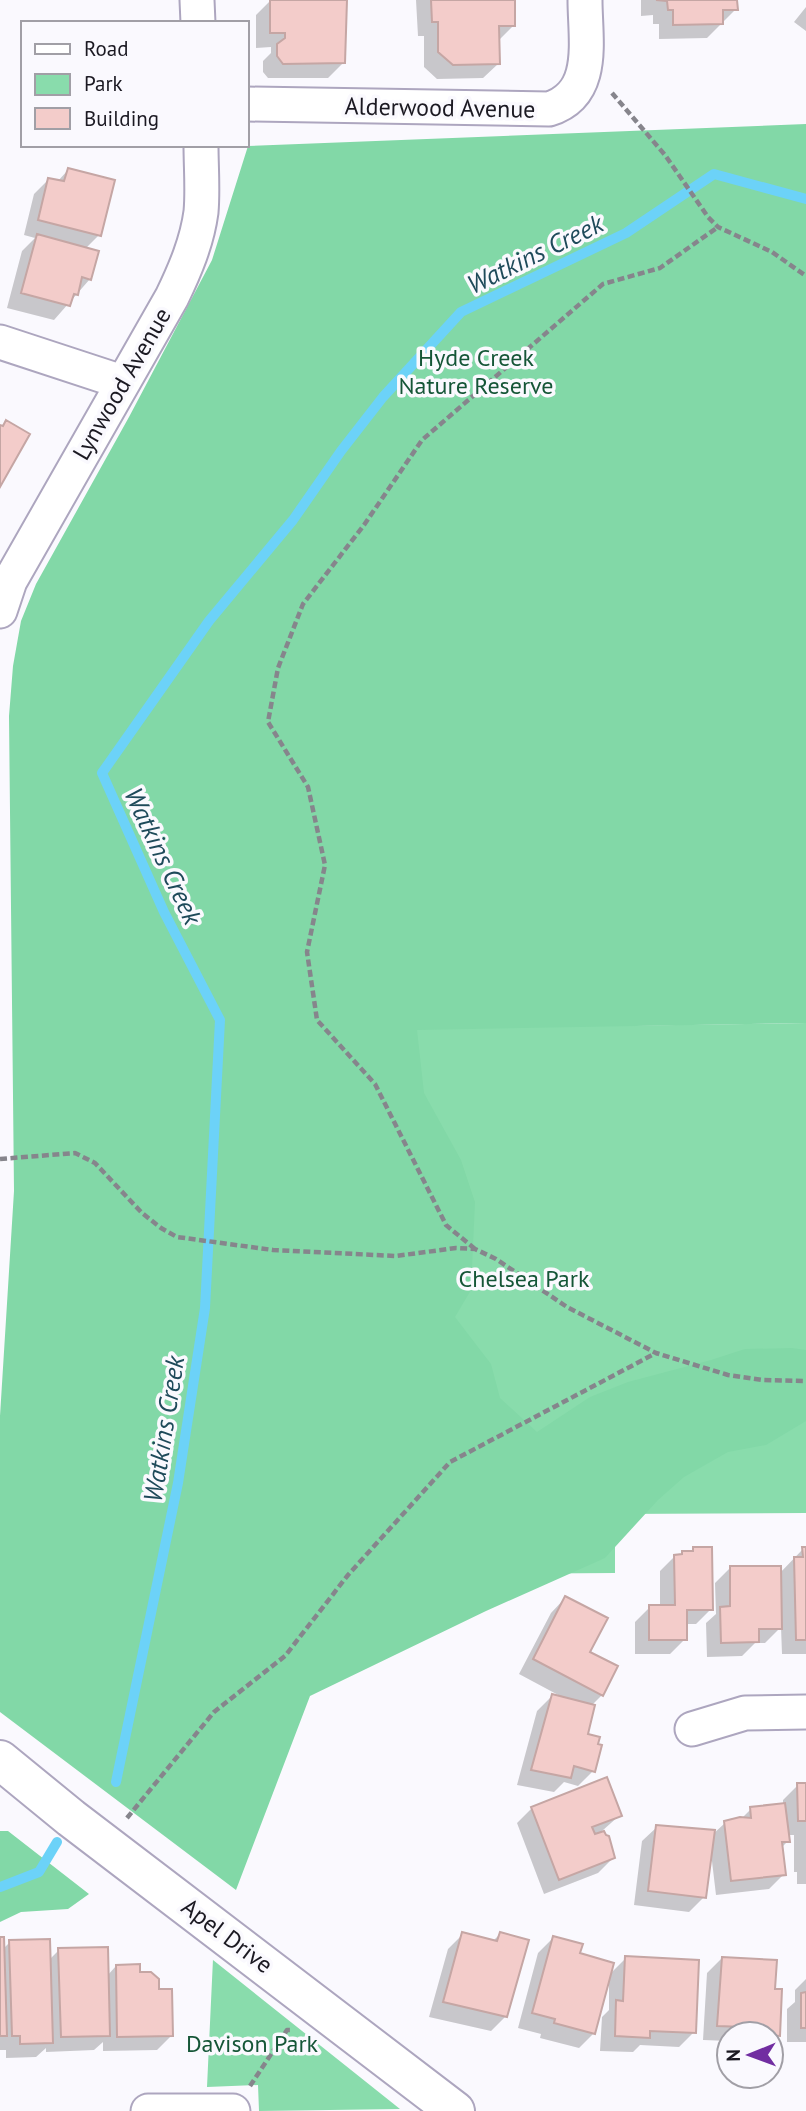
<svg xmlns="http://www.w3.org/2000/svg" width="806" height="2111" viewBox="0 0 806 2111" font-family="'PT Sans',sans-serif">
<style>
.green{fill:#89dcac}
.forest{fill:#82d8a7}
.shadow{fill:#0003}
.lines{fill:none;stroke-linecap:round;stroke-linejoin:round}
.stream{stroke:#6cd2f8;stroke-width:10}
.building{fill:#f3ccca;stroke:#c5a6a4;stroke-width:2}
.minor-casing{stroke:#ada6bf;stroke-width:37}
.tertiary-casing{stroke:#ada6bf;stroke-width:42}
.path{stroke:#86858c;stroke-width:4.5;stroke-dasharray:7 3.5;stroke-linecap:butt}
.minor{stroke:#fff;stroke-width:33}
.tertiary{stroke:#fff;stroke-width:38}
.labels{text-anchor:middle;stroke-width:7;stroke-linejoin:round;paint-order:stroke}
.street-label{font-size:24px;fill:#1b1922;stroke:#faf9fe}
.park-label{font-size:24px;fill:#155637;stroke:#faf9fe}
.water-label{font-size:26px;font-style:italic;fill:#1e4a5a;stroke:#faf9fe}
</style>
<rect width="100%" height="100%" fill="#faf9fe"/>
<path class="green" d="M806,143l-200,883 200,-3v490l-191,1v59l-337,2 -14,-543z
M213,1959v1l187,149 -141,2 -1,-26 -51,2z"/>
<path class="forest" d="M806,124v899l-389,7 7,63 37,67 14,42 -4,88 -16,27 36,47 9,34 37,34 53,-35 38,-15 83,-22 34,-11 47,-1 14,2v71l-40,24 -38,7 -44,25 -26,23 -53,58 -119,53 -176,85 -74,194 -236,-178v-296l14,-225 -5,-475 4,-50 8,-45 15,-37 93,-167 83,-157 36,-114z
M0,1831h8l81,63 -21,15 -47,3 -21,10z"/>
<path class="shadow" d="M271,0h74l-2,63 -15,15h-60l-5,-6v-11l8,-8v-6l-15,1v-33z
M416,0h97l1,25 -15,15 -1,24 -15,14 -46,1 -13,-12v-31h-6z
M641,0h95v9l-29,29 -48,1v-15h-6v-9l-12,1z
M806,7v24l-12,-9z
M68,170l31,65 -14,14 5,30 -36,41 -47,-12 15,-57 13,-13 -11,-3 10,-41 15,-15 8,3z
M694,1549l17,60 -15,15h-11v15l-15,15h-35v-32l15,-15h10v-36l15,-15h4l4,-3h7z
M803,1549h3v105h-24l-1,-27 -16,16h-10l-13,13 -35,1 -1,-34 10,-9 -1,-31 15,-15 49,6z
M565,1598l23,54 14,43 -11,11 -6,29 8,36 -15,15 -14,-4 -10,10 -37,-7 20,-74 15,-15 10,1 -43,-23 32,-61z
M798,1785h8v99h-9v-12h-3v-37h-7l1,6 -7,7 3,26 -15,15 -53,6 -5,-42 -7,44 -15,15 -55,-7 8,-64 15,-14 55,8 13,-12 16,-4 10,-10 32,-4v-5z
M532,1808l88,7 -18,16 11,27 -15,15 -54,21 -27,-71z
M463,1934l29,8 8,-8 6,82 -15,15 -62,-14 19,-68z
M553,1938l57,36 16,-16 68,74 -15,15 -39,-2 -7,7 -33,-1 2,-34 7,-7v-35l-16,59 -14,14 -39,-10 1,-4 -23,-6 20,-75z
M0,1939l3,10 7,-7 39,18 10,-10 48,26 9,-10 23,8 18,17 15,44 -15,15 -54,1v-9l-9,8 -48,2v-4l-10,9 -30,1v-8h-6z
M722,1958l56,77 -7,7v-8h-42v7l-26,-1 4,-67z
M806,1979v63h-19v-33l8,-7v-12z"/>
<g class="lines">
<path class="stream" d="M116,1782l62,-299 27,-175 15,-288 -56,-108 -62,-139 107,-152 84,-101 48,-69 42,-54 78,-85 165,-79 88,-59 92,25
M0,1887l39,-15 18,-30"/>
</g>
<path class="building" d="M270,0h77l-2,63 -62,1 -6,-8v-12l8,-6v-5h-15z
M431,0h84v26h-16l1,38 -47,1 -15,-13v-30h-6z
M656,0h81l1,10h-15v14l-50,1v-15h-5l-1,-9z
M68,168l47,12 -14,56 -63,-16 10,-42 16,3z
M37,234l62,17 -8,29 -9,-3 -4,18 -4,-1 -4,12 -49,-13z
M6,420l24,14 -30,53v-62l3,1z
M693,1547h19l1,63h-26v30h-38v-35h26l-1,-50 8,-1v-3h11z
M802,1547h4v93h-10l-2,-83h9z
M730,1566h51l1,63h-23v13l-38,1 -1,-36 10,-1z
M565,1596l43,22 -18,34 28,14 -15,30 -70,-37z
M552,1694l43,11 -7,29 12,3 -2,7 4,1 -7,27 -21,-6 -3,12 -40,-8z
M607,1777l15,39 -30,11 3,7 9,-3 2,4 3,1 6,22 -56,22 -28,-73z
M797,1783h9v38h-8z
M785,1803l5,39h-8l4,33 -55,6 -7,-60 16,-4 11,1 -1,-11z
M656,1825l59,5 -9,68 -58,-7z
M462,1932l35,9 3,-9 29,8 -22,77 -64,-15z
M553,1936l30,8 -3,9 34,10 -19,71 -41,-11 1,-4 -23,-6z
M0,1937h4l3,99h-7z
M50,1939l3,104 -33,1v-8h-8l-3,-96z
M108,1947l2,89 -49,1 -3,-89z
M625,1956l74,4 -3,73 -46,-2v7l-35,-2 1,-36 7,1z
M722,1957l55,3 -2,29h7l-2,47 -35,-3v-6l-28,-1z
M140,1964v8h11l8,7v10h13l1,47 -56,1 -1,-72z
M806,1992v36h-5v-35z"/>
<g class="lines">
<g class="minor-casing">
<path id="minor" d="M197,0l1,23
M247,104l302,5c48,-15 36,-69 36,-109
M0,342l122,40
M0,611l10,-30 162,-284c13,-27 25,-55 29,-85 2,-22 0,-45 0,-67
M692,1729l53,-16 61,-1
M148,2111h85"/>
</g>
<g class="tertiary-casing">
<path id="tertiary" d="M0,1760l71,58 384,293"/>
</g>
<path class="path" d="M612,93l53,62 43,62 10,10 54,25 34,24
M0,1159l75,-6 20,10 47,50 19,15 16,9 96,13 123,6 60,-8 19,1 21,10 71,48 89,46 72,22 35,5 43,1
M475,1249l-29,-24 -71,-141 -58,-64 -10,-68 18,-87 -17,-78 -40,-65 10,-54 25,-64 61,-79 58,-85 181,-156 57,-16 58,-41
M127,1818l87,-106 71,-56 63,-81 102,-113 206,-109
M250,2086l37,-56h5"/>
<use href="#minor" class="minor"/>
<use href="#tertiary" class="tertiary"/>
</g>
<g class="labels">
<g class="street-label">
<text transform="translate(440 108) rotate(1)" y="8">Alderwood Avenue</text>
<text transform="translate(122 384) rotate(-60)" y="8">Lynwood Avenue</text>
<text transform="translate(227 1936) rotate(37)" y="8">Apel Drive</text>
</g>
<g class="park-label">
<text x="476" y="366">Hyde Creek<tspan x="476" dy="28">Nature Reserve</tspan></text>
<text x="524" y="1287">Chelsea Park</text>
<text x="252" y="2052">Davison Park</text>
</g>
<g class="water-label">
<text transform="translate(535 254) rotate(-26)" y="9">Watkins Creek</text>
<text transform="translate(163 856) rotate(65)" y="9">Watkins Creek</text>
<text transform="translate(164 1429) rotate(-81)" y="9">Watkins Creek</text>
</g>
</g>
<rect x="21" y="21" width="228" height="126" fill="#faf9fe" stroke="#a19fa6" stroke-width="2"/>
<rect x="35" y="44" width="35" height="10" fill="#ffffff" stroke="#a19fa6" stroke-width="2"/>
<text x="84" y="56" font-size="21" fill="#1b1922">Road</text>
<rect x="35" y="74" width="35" height="21" fill="#89dcac" stroke="#a19fa6" stroke-width="2"/>
<text x="84" y="91" font-size="21" fill="#1b1922">Park</text>
<rect x="35" y="108" width="35" height="21" fill="#f3ccca" stroke="#a19fa6" stroke-width="2"/>
<text x="84" y="126" font-size="21" fill="#1b1922">Building</text>
<g transform="translate(750 2055) rotate(269)"><circle r="33" fill="#faf9fe" stroke="#a19fa6" stroke-width="2"/>
<path d="M0-5L12 26L0 18L-12 26Z" fill="#712da1"/>
<text y="-10" font-size="19" font-weight="bold" text-anchor="middle" fill="#1b1922">N</text>
</g>
</svg>
